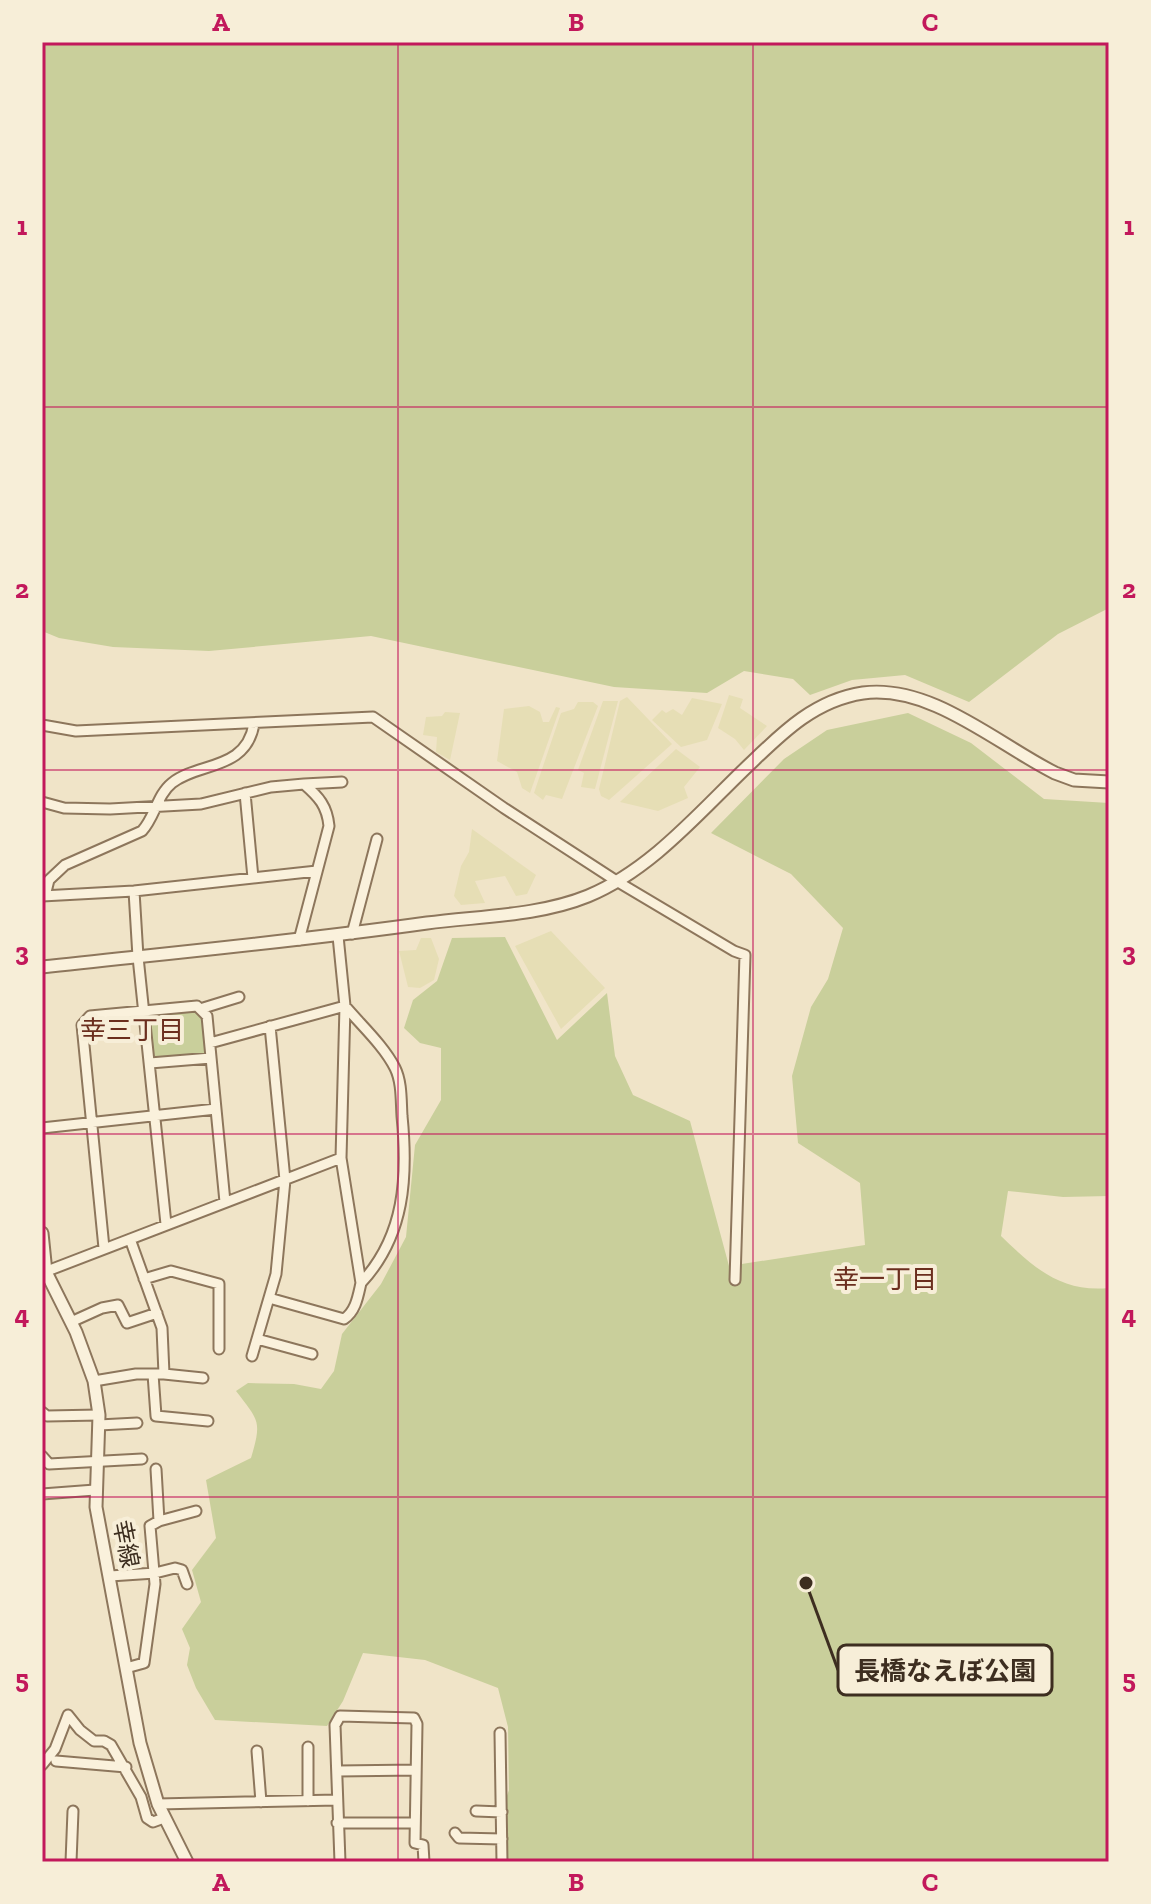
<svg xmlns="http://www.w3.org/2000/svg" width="1151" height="1904" viewBox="0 0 1151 1904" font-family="'Zilla Slab','Noto Sans JP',serif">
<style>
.farmland{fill:#e6deb5}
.green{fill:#c9cf9b}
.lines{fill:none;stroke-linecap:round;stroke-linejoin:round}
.minor-casing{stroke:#8d765c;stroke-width:13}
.tertiary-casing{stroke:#8d765c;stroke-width:15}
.minor{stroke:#faf1dc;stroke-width:9}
.tertiary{stroke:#faf1dc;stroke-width:11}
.grid{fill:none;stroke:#c2185b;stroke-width:2;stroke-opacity:0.55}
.labels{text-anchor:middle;stroke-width:8;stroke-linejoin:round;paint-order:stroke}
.street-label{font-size:24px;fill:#3d2e20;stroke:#f7eed8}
.neighbourhood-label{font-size:26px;fill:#6b2e1e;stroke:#f7eed8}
.leader{fill:none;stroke:#3d2e20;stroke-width:3}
.callout-dot{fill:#3d2e20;stroke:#f7eed8;stroke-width:3}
.callout{fill:#f7eed8;stroke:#3d2e20;stroke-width:3}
.callout-label{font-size:26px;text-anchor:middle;font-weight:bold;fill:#3d2e20}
.neatline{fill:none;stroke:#c2185b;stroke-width:3}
.grid-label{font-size:26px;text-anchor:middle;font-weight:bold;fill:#c2185b}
</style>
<rect width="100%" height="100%" fill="#f0e4c8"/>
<path class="farmland" d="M729,695l14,4 -3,9 27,18 -23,24 -9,-11 -17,-11z
M627,697l45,47 -63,56 -8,-4 -2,-7 21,-88z
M692,698l30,6 -15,36 -26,7 -29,-27 10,-10 4,3 7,-4 9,6z
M603,701h15l-23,88 -14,-2 3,-14 -6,-3z
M578,702h15l5,4 -36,93 -16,-4 -3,5 -9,-7 27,-80 13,-4z
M529,706l11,6 3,10h6l7,-15 4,1 -30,85 -8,-5 -5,-16 -20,-11 7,-52z
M445,712l15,1 -10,47 -14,-8 1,-15 -14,-2 3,-18 16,-1z
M676,749l24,18 -16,20 4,11 -30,13 -38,-9z
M472,829l64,46 -9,19 -11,2 -11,-20 -30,5 10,22 -24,2 -7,-9 7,-30 8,-14z
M551,931l54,57 -44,41 -46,-83z
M421,938h10l8,21 -5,21 -14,8 -12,-1 -9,-36 17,-1z"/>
<path class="green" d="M42,42h1067v566l-51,26 -89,68 -64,-27 -53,5 -42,15 -17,-16 -49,-8 -37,22 -93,-6 -243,-51 -162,15 -96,-4 -54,-9 -17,-7z
M908,713l63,30 73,56 65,4v393l-46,1 -55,-6 -7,45c32,31 60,57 108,52v574h-603l-3,-55 6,-17 -1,-63 -10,-39 -73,-28 -62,-7 -20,48 -16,25 -112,-6 -19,-32 -9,-23 3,-17 -8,-19 19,-27 -9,-32 24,-32 -10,-58 45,-22c11,-37 8,-37 -15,-67l12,-8 46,1 27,5 13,-18 8,-37 39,-50 25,-47 9,-92 26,-45v-52l-21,-5 -16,-15 9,-28 24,-19 15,-43 53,-1 52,103 50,-47 8,63 18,39 57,26 39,145 136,-21 -5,-62 -62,-40 -6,-67 19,-69 17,-28 15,-51 -52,-54 -80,-41 73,-74 43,-29z
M196,1011l6,6 3,38 -51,3 -4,-40 3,-4z"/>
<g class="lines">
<g class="minor-casing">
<path id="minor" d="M42,725l34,6 297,-14 131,91 114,74 116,69 11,4 -10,325
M304,784l38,-2
M245,793l8,85
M42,802l22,6 46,1 91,-5 70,-17 33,-3c15,13 23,22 25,42l-30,114
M134,891l4,66 28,267
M42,896l92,-5 183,-20
M45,896l4,-16 16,-15 77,-34c13,-14 15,-36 30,-48 26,-21 74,-12 82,-59
M352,934l25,-95
M200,1009l39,-12
M210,1043l135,-37c16,19 39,40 50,62 7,14 6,33 7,48 6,61 3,120 -41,167
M150,1063l61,-5
M42,1128l174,-19
M104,1248l-22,-223 8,-9 107,-10 10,10 18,186
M42,1273l299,-115
M144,1279l27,-8 48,13v65
M269,1298l75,21c12,-8 14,-23 17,-36l-20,-125 4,-152 -7,-70
M71,1322l31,-14 16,-3 9,18 30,-10
M257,1339l55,15
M252,1356l24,-82 9,-94 -15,-154
M153,1374l3,42 52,5
M164,1374l39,4
M94,1381l42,-7h28l-2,-46 -32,-89
M42,1412l5,4 52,-1
M99,1425l38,-2
M42,1456l7,8 93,-5
M156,1469l3,52
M42,1494l53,-4
M110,1576l45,-3 20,-5 7,2 5,14
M126,1668l18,-5 11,-79 -5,-58 9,-5 37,-10
M68,1715l12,15 14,11h10l7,4 30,52 6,21 6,4 11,-4
M500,1733l2,129
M308,1747v54
M257,1751l4,51
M56,1761l70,6
M42,1765l13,-16 13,-34
M338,1771l78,-1
M158,1804l179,-4
M476,1811l26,1
M337,1823h78
M455,1833l4,5 43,1
M71,1862l2,-51
M340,1862l-5,-137 5,-9 74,2 3,6 -2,119 8,2 1,17"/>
</g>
<g class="tertiary-casing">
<path id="tertiary" d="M42,967c129,-14 257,-26 385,-44 53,-7 112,-7 161,-27 65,-27 114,-87 164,-134 32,-31 64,-62 111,-69 68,-9 134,51 192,80l19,7 35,2
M42,1233l4,39 30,60 18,49 5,34 -3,92 44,236 18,61 29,58"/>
</g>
<use href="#minor" class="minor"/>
<use href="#tertiary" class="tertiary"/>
</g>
<path class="grid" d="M398,42v1820M753,42v1820M42,407h1067M42,770h1067M42,1134h1067M42,1497h1067"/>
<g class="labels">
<g class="street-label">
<text transform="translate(126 1544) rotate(79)" y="8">幸線</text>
</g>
<g class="neighbourhood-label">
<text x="132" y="1039">幸三丁目</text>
<text x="885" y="1288">幸一丁目</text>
</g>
</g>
<path class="leader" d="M806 1583L838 1670"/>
<circle class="callout-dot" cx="806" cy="1583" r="8"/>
<rect class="callout" x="838" y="1645" width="214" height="50" rx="8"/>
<g class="callout-label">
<text x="945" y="1680">長橋なえぼ公園</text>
</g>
<rect width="1151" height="1904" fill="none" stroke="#f7eed8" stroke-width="88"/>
<rect x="44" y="44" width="1063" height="1816" class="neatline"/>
<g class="grid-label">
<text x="221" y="31">A</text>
<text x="576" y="31">B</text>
<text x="930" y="31">C</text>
<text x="22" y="235">1</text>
<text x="1129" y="235">1</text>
<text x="22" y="598">2</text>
<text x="1129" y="598">2</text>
<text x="22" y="961">3</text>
<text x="1129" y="961">3</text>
<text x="22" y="1324">4</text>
<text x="1129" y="1324">4</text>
<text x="22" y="1688">5</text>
<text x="1129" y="1688">5</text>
<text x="221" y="1891">A</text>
<text x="576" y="1891">B</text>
<text x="930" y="1891">C</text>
</g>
</svg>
